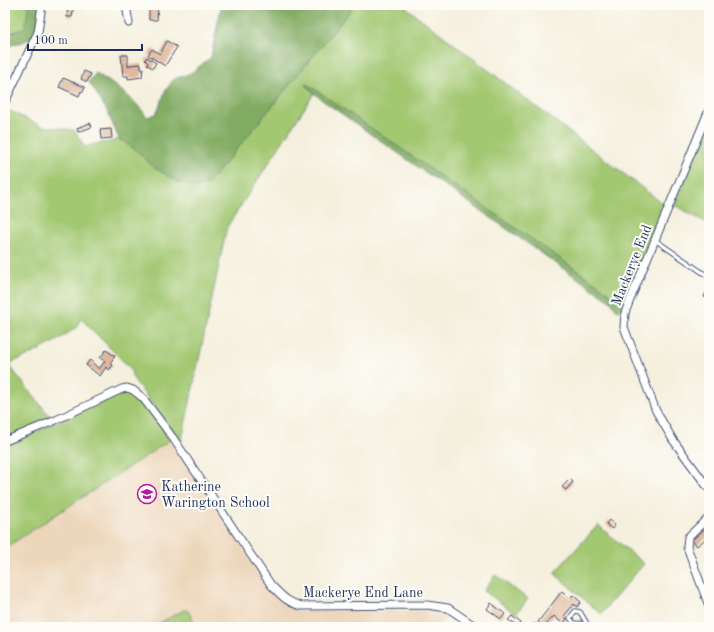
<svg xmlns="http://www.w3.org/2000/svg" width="714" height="632" viewBox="0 0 714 632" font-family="'Old Standard TT',serif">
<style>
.built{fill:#edd7bb}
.green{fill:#a3c872;stroke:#5f7c68}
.forest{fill:#82ac64;stroke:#4e6e61}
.building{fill:#dfb79b}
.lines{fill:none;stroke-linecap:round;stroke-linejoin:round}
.service-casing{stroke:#3c4c71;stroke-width:5.5}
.minor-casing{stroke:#3c4c71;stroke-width:9}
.service{stroke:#fff;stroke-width:3.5}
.minor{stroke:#fff;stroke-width:7}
.labels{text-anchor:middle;stroke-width:4;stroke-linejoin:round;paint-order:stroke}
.street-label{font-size:14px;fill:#1b2f5e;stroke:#fdfcf7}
.poi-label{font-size:14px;fill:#1b2f5e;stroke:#fdfcf7;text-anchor:start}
</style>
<rect width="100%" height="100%" fill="#fdfcf7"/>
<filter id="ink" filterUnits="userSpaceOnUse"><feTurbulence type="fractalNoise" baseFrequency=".025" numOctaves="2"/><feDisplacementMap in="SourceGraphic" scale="8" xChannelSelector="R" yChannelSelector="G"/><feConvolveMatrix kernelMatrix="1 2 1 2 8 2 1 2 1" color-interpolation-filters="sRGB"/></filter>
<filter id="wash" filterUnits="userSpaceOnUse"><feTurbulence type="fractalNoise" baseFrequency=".012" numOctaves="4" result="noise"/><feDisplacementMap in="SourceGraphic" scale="16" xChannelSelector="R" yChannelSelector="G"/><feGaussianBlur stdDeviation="0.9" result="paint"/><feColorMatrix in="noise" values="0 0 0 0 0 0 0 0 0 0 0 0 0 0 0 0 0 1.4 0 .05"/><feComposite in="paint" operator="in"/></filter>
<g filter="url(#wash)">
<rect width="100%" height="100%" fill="#f5f0de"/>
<path class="built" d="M170,440l107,158 8,7 10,5 7,1 126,-1 18,2 4,3 -14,12h-431v-79z"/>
<path class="green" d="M5,5h24l-4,23 -20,7z
M355,5h48l263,201 -43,102 -9,-11 -10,-8 -297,-205h-3l11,8 -88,135 -46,217 -48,-66 -3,-10 -50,-50 -2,8c-22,17 -45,28 -70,38l44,55 -47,19 1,-329 35,17 33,4 11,17c13,-5 22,-3 34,-8l16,10 18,18 43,21 12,-4z
M709,122v102l-35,-19z
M124,391c21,4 35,33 46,49l-165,108v-102z
M598,525l46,39 -43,50 -47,-41z
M495,575l33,24 -12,15 -32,-23z
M184,610l4,1 9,16h-45z"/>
<path class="forest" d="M29,5h13c-5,35 -3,32 -37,42v-12l20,-7z
M223,5h132l-147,179 -12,4 -18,-6 -25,-15 -18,-18 -16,-10 -13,-30 -17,-27 7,-9c20,13 37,24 51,44l9,-3 10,-24 8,-11 17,-6 20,-16 10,-50z
M304,84h3l297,205 10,8 9,11 -5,3 -8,-10 -288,-201z"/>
<g id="blocks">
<path class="building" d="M68,5h6l-2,12h-5z
M149,5h9l-1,15h-8z
M167,41l10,6 -12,19 -17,-11 4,-6 8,5z
M121,55h7v12l2,-2 11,-1v5l2,-1 -1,9 -14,2v-3h-5z
M147,57l9,6 -3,5 -6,-3 1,-2 -3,-3z
M84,71l7,3 -4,8 -6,-3z
M63,78l22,9 -2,5 -2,-1 -2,5 -20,-9z
M90,123l2,4 -14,5 -1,-4z
M111,129l1,9 -11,1 -1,-9z
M708,289h1v10l-5,-2z
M106,350l9,6 -5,7 3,2 -4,5 -3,-3 -6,9 -14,-11 4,-5 9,9 6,-8 -5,-3z
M570,479l3,3 -7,8 -4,-3z
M609,520l6,5 -3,4 -6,-5z
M709,525v11l-12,10 -5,-6z
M562,591l8,7 3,-3 8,7 -4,5 -3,-3 -10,12 3,3 -4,5 -9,-8 -10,11 -6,-5z
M491,603l14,11 -4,5 -14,-10z
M512,616l9,7 -3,4 -10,-7z"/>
</g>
</g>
<g filter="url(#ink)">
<use href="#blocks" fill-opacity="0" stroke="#3c4c71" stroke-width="1"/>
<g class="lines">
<g class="service-casing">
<path id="service" d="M655,240l54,37
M704,481l5,-5
M586,624l-12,-1 -4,-5 5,-7 5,1 9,15
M534,627l1,-1"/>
</g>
<g class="minor-casing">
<path id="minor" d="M126,5l3,18
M5,102l33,-70 4,-27
M709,110l-79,190 -5,13 -1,14 32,84 17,29 36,49
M5,441l51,-21 66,-31 5,-1 6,2 10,8 30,40 98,147c10,10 16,18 31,21l125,-1 21,3 28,19
M709,517l-21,20 -1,10 22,59"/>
</g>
<use href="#service" class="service"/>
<use href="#minor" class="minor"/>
</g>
</g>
<defs>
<g id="school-ring" transform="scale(1)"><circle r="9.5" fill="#fdfcf7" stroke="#b5179e" stroke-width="1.5"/><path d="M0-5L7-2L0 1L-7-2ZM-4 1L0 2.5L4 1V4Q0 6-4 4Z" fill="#b5179e"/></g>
</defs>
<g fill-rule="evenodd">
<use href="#school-ring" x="147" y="494"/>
</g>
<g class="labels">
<g class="street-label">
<text transform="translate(631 265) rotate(-68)" y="5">Mackerye End</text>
<text x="363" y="597">Mackerye End Lane</text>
</g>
<g class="poi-label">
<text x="161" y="491">Katherine<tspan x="161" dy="16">Warington School</tspan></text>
</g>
</g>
<rect width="714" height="632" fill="none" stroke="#fdfcf7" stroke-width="20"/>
<path d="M28 44v6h114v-6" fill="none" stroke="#1b2f5e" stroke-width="2"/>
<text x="34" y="44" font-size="12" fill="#1b2f5e" stroke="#fdfcf7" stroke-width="3" paint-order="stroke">100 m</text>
</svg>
